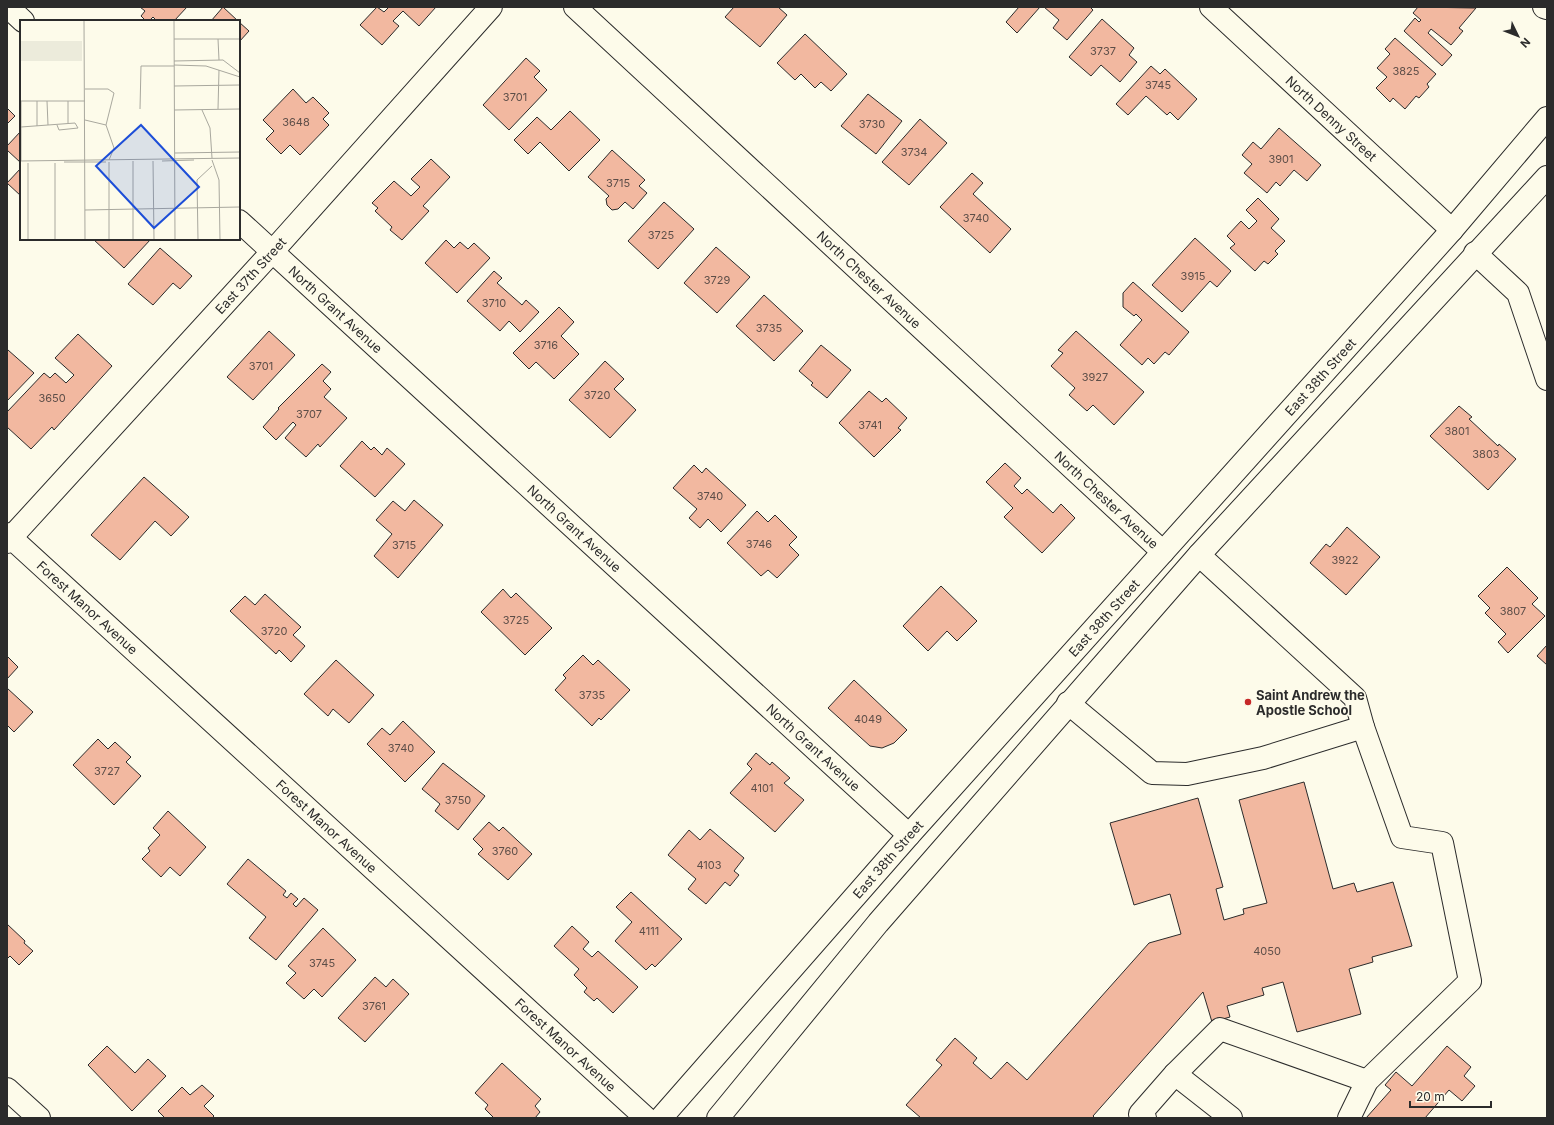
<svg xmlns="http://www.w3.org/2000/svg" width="1554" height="1125" viewBox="0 0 1554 1125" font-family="Inter,sans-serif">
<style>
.building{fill:#f2b8a0;stroke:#2b2b2b}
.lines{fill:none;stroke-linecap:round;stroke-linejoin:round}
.minor-casing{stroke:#2b2b2b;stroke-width:24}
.major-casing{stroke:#2b2b2b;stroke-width:24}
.minor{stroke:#fdfbea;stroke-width:22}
.major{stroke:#fdfbea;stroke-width:22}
.poi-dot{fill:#c62828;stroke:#fdfbea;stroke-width:1.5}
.labels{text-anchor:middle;stroke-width:3;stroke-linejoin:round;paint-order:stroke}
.number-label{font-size:11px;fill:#5d4e48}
.street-label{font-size:13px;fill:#2b2b2b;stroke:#fdfbea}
.poi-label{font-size:13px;font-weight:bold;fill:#2b2b2b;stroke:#fdfbea;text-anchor:start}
.inset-road{fill:none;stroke:#a9a89e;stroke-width:1}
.view{fill:#1d4ed8;fill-opacity:0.15;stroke:#1d4ed8;stroke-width:2}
.inset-edge{fill:none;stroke:#2b2b2b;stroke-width:2}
</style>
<rect width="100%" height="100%" fill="#fdfbea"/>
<path class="building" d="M140,7h47l-13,14h-17l-4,-4 -4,4h-3l-5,-5 4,-5z
M223,7l15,14h-27z
M377,7l7,5 5,-5h47l-17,19 -16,-15 -10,10 6,5 -17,19 -22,-20z
M734,7h44l9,8 -27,32 -35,-30z
M1019,7h21l-23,26 -11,-11z
M1044,7h46l3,3 -26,30 -14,-12 6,-8z
M1418,7l58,1 -17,20 4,3 -12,14 -20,-16 -3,4 24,22 -10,11 -38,-35 11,-13 4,4 2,-2 -8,-7z
M1102,19l32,29 -5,7 8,7 -17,20 -19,-17 -10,11 -22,-19z
M239,22l10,9 -10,11z
M805,34l42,40 -16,17 -10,-9 -6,6 -14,-14 -6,6 -18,-17z
M1395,38l41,36 -9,10 2,3 -10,11 -3,-2 -11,13 -12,-11 -3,4 -14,-14 11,-11 -10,-9 13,-14 -5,-5z
M526,58l14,13 -6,6 13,13 -38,40 -26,-25z
M1151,66l9,8 5,-5 32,30 -19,21 -8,-8 -3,3 -21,-19 -18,19 -12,-11z
M293,89l13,14 7,-6 16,16 -6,6 6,6 -29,30 -10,-10 -9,9 -15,-15 8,-8 -11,-11z
M868,94l34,27 -26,33 -35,-28z
M7,108l8,8 -8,8z
M570,111l30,29 -31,31 -29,-29 -12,12 -14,-14 23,-23 14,13z
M920,119l27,24 -38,42 -27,-23z
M1279,128l42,37 -14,16 -13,-11 -14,16 -4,-4 -9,11 -23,-20 8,-9 -10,-9 11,-13 8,7z
M21,131v32l-14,-13v-4z
M612,150l33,30 -6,6 8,7 -14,16 -8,-7 -7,7 -6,1 -5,-5 -1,-6 3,-3 -21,-19z
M431,159l19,18 -27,29 6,5 -27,29 -12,-10 2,-3 -17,-16 3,-3 -6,-5 22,-22 17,15 9,-9 -9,-8z
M21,168v28l-14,-13z
M972,173l11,10 -10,11 38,35 -21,24 -50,-46z
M1258,198l21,21 -8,9 14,13 -10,10 3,3 -10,10 -4,-3 -9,10 -25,-23 5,-4 -8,-8 14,-15 8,8 8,-8 -11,-11z
M664,202l30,27 -36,40 -30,-28z
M1195,238l36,33 -14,16 -7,-6 -28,31 -30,-27z
M93,239h58l-27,29z
M446,240l8,8 6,-6 8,7 6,-6 16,15 -33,35 -32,-30z
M716,247l34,30 -33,36 -33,-30z
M160,248l32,28 -12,13 -7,-6 -20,22 -25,-21z
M494,271l8,7 -5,5 25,22 4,-5 13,12 -19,20 -11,-11 -9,10 -33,-30z
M1133,282l56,50 -20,23 -4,-3 -11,12 -6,-6 -6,7 -22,-20 22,-25 -6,-6 -2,2 -11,-9v-14z
M764,295l39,36 -29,30 -38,-35z
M559,307l15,15 -13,14 18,18 -25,25 -18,-17 -7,7 -16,-16z
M269,331l26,24 -42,45 -26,-23z
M1076,331l68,61 -30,33 -21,-20 -6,6 -18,-16 6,-7 -24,-22 12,-13 -5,-3z
M78,334l34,32 -58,64 -2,-3 -21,22 -24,-22v-15l37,-39 6,5 5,-5 11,10 8,-8 -19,-17z
M821,345l30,25 -24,28 -16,-13 2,-2 -14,-12z
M8,350l26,23 -27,28v-50z
M605,361l19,18 -10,10 22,21 -26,28 -41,-38z
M322,364l9,8 -8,9 8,8 -7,8 23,21 -27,29 -2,-3 -12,13 -21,-19 11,-13 -3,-3 -17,18 -13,-13 16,-18 -1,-1z
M869,391l13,11 4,-4 21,20 -9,10 3,2 -27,27 -35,-34z
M1459,406l13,11 -3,2 29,27 1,-2 17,15 -28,31 -58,-54z
M362,441l9,9 3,-3 8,8 5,-7 18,16 -30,33 -35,-31z
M1005,463l16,15 -7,8 8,8 5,-5 26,24 8,-9 14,14 -33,35 -38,-36 9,-9 -27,-26z
M694,465l8,8 4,-5 40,37 -25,27 -13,-13 -8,9 -11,-10 8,-9 -24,-21z
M144,477l45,40 -18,19 -16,-15 -35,39 -29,-25z
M414,500l29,25 -45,53 -24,-22 18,-22 -16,-14 17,-19 12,10z
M757,511l11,11 7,-7 22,22 -8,8 10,10 -22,23 -9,-8 -7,6 -34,-33z
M1347,527l33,30 -34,38 -36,-32 16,-19 4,3z
M1507,567l31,31 -6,6 13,12 -37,37 -10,-11 8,-8 -21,-21 5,-5 -12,-12z
M941,586l36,35 -20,20 -10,-10 -19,20 -25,-25z
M503,589l8,9 5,-5 36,35 -27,27 -44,-43z
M265,594l36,33 -8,8 12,11 -14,16 -12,-12 -3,4 -46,-43 15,-15 10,9z
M1547,645v20l-10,-9z
M583,655l10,10 5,-5 32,30 -29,30 -2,-2 -7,8 -37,-36 11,-12 -3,-3z
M7,656l11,11 -11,12z
M336,660l38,35 -25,28 -16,-14 -5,7 -24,-22z
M854,680l53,50 -13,13 -12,5 -12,-2 -42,-38z
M7,688l26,24 -19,20 -7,-7z
M403,721l32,31 -30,30 -38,-38 15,-16 8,7z
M98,739l10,10 7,-7 16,15 -5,5 15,14 -27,29 -41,-40z
M756,753l14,12 2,-3 18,16 -6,5 20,17 -29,32 -45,-39 22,-24 -5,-5z
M443,763l42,33 -27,34 -23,-19 5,-7 -18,-15z
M1304,782l29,107 21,-6 3,9 36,-10 19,64 -40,11 1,5 -24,7 12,45 -64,18 -14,-50 -21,6 2,7 -37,11 3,11 -18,5 -9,-30 -110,124 2,2h-174l-15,-13 36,-40 -6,-5 19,-22 22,20 -4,5 18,16 16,-17 20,18 122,-137 32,-9 -11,-40 -36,11 -24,-82 88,-25 25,89 -7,2 8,31 20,-6 -1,-5 24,-6 -28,-103z
M168,811l38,36 -26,29 -10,-9 -9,10 -19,-18 8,-8 -2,-3 12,-13 -7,-7z
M489,822l10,9 4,-4 29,27 -24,26 -30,-26 5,-5 -10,-10z
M710,829l34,29 -10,13 5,4 -9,11 -5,-4 -19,22 -18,-15 8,-10 -28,-24 21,-25 11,10z
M248,859l38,32 -3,4 4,3 4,-5 7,6 -5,5 3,3 8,-9 14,12 -42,50 -27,-22 17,-21 -39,-33z
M631,892l51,47 -27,28 -3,-3 -6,6 -31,-29 17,-19 -16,-15z
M7,924l18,17 -1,2 9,8 -14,14 -9,-9 -3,3z
M572,926l17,16 -6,7 9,8 6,-6 40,36 -25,26 -16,-15 -3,3 -10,-9 3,-4 -13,-13 5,-6 -25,-23z
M323,928l33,32 -34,37 -8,-8 -10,10 -18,-16 10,-10 -8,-7z
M375,977l11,10 7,-8 16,15 -44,48 -27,-24z
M107,1046l28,27 13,-14 18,17 -34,35 -44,-46z
M1447,1046l24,21 -7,9 11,10 -13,15 -13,-11 -24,28h-59l25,-28 -6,-5 11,-13 16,14z
M502,1063l39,36 -6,7 5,6 -5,6h-41l-9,-9 3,-4 -13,-12z
M202,1085l12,11 -10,10 10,10 -2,2h-47l-7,-7 24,-24 8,8z"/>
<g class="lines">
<g class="minor-casing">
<g id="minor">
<path d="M8,7l15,14"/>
<path id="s1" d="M575,7l588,545"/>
<path id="s2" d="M1211,7l241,223"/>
<path d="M1544,7l3,1"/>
<path id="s3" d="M239,221l670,614"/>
<path d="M1475,253l43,40 29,86"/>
<path id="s4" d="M7,534l639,584"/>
<path id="s5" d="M7,542l265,-290 219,-245"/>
<path d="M1199,555l156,143 8,29 39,110 40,6 28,138 -103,100 -18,37"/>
<path d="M1068,703l84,70 35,1 76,-16 100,-31"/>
<path d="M7,1089l32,29"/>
<path d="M1145,1118l-5,-4 35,-40"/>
<path d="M1231,1118l-56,-44 45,-45 147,52"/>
</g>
</g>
<g class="major-casing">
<g id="major">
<path id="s6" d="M661,1118l248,-283 543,-605 95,-112"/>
<path d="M718,1118l160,-195 321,-368 348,-378"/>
</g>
</g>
<use href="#minor" class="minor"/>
<use href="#major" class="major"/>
</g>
<circle class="poi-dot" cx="1248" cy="702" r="4"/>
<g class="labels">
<g class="number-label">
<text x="1103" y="55">3737</text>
<text x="1406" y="75">3825</text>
<text x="1158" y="89">3745</text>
<text x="515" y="101">3701</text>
<text x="296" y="126">3648</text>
<text x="872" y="128">3730</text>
<text x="914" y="156">3734</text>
<text x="1281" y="163">3901</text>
<text x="618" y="187">3715</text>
<text x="976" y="222">3740</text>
<text x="661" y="239">3725</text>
<text x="1193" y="280">3915</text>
<text x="717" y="284">3729</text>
<text x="494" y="307">3710</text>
<text x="769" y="332">3735</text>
<text x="546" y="349">3716</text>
<text x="261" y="370">3701</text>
<text x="1095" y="381">3927</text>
<text x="597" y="399">3720</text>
<text x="52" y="402">3650</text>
<text x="309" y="418">3707</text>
<text x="870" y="429">3741</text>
<text x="1457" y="435">3801</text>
<text x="1486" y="458">3803</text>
<text x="710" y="500">3740</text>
<text x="759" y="548">3746</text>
<text x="404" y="549">3715</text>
<text x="1345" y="564">3922</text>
<text x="1513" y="615">3807</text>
<text x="516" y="624">3725</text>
<text x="274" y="635">3720</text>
<text x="592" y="699">3735</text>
<text x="868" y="723">4049</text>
<text x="401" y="752">3740</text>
<text x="107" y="775">3727</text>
<text x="762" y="792">4101</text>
<text x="458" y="804">3750</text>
<text x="505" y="855">3760</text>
<text x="709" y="869">4103</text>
<text x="649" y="935">4111</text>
<text x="1267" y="955">4050</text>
<text x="322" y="967">3745</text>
<text x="374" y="1010">3761</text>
</g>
<g class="street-label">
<text dy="5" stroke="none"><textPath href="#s2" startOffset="164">North Denny Street</textPath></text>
<text dy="5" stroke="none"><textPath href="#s5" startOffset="361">East 37th Street</textPath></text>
<text dy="5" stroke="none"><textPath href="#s1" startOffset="401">North Chester Avenue</textPath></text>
<text dy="5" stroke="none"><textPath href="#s3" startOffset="131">North Grant Avenue</textPath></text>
<text dy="5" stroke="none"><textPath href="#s6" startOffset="992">East 38th Street</textPath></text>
<text dy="5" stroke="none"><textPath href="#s1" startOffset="725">North Chester Avenue</textPath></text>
<text dy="5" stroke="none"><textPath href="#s3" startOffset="455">North Grant Avenue</textPath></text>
<text dy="5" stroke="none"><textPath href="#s4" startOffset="109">Forest Manor Avenue</textPath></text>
<text dy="5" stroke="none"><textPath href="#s6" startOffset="668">East 38th Street</textPath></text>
<text dy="5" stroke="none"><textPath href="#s3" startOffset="779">North Grant Avenue</textPath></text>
<text dy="5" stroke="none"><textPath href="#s4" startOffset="433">Forest Manor Avenue</textPath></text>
<text dy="5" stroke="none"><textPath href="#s6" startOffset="344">East 38th Street</textPath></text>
<text dy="5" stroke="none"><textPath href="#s4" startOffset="757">Forest Manor Avenue</textPath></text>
</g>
<g class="poi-label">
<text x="1256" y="700">Saint Andrew the<tspan x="1256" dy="15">Apostle School</tspan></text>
</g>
</g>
<g transform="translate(20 20)">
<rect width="220" height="220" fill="#fdfbea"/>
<path d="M0,21h62v20h-62z" fill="#ecebdb"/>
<path class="inset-road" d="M64,0l1,220M154,0l1,220M154,19h66M198,19l1,21M154,41l49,-1 17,13M154,45l32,1 34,11M154,66l66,-1M65,69h23l6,4 -8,32M0,81h65M1,81v60M17,81v25M27,81l1,24M48,81v22M120,89l1,-43h33M198,89l1,-39M154,90l66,-1M182,90l8,18 2,30M65,100l21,5M86,105l8,23 -5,12M1,107l54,-4 3,5 -19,2 -2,-5M155,133l65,-1M192,140l7,20 1,60M0,141l220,-3M113,141v79M133,141l1,79M142,141l32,-1M44,142h42M89,142v78M8,143v77M35,143v77M65,190l155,-3M178,220l-1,-60 15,-14"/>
<path class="view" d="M121,105l58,62 -45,41 -58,-62z"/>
<rect width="220" height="220" class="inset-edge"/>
</g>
<rect width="1554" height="1125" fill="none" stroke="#2b2b2b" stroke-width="16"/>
<g transform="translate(1518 36) rotate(133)" stroke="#fdfbea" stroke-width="3" paint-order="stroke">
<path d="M0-3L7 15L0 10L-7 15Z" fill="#2b2b2b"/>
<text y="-6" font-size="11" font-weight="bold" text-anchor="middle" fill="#2b2b2b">N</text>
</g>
<path d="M1410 1101v6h81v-6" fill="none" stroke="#2b2b2b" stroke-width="2"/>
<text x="1416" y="1101" font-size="12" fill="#2b2b2b" stroke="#fdfbea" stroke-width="3" paint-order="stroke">20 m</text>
</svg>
